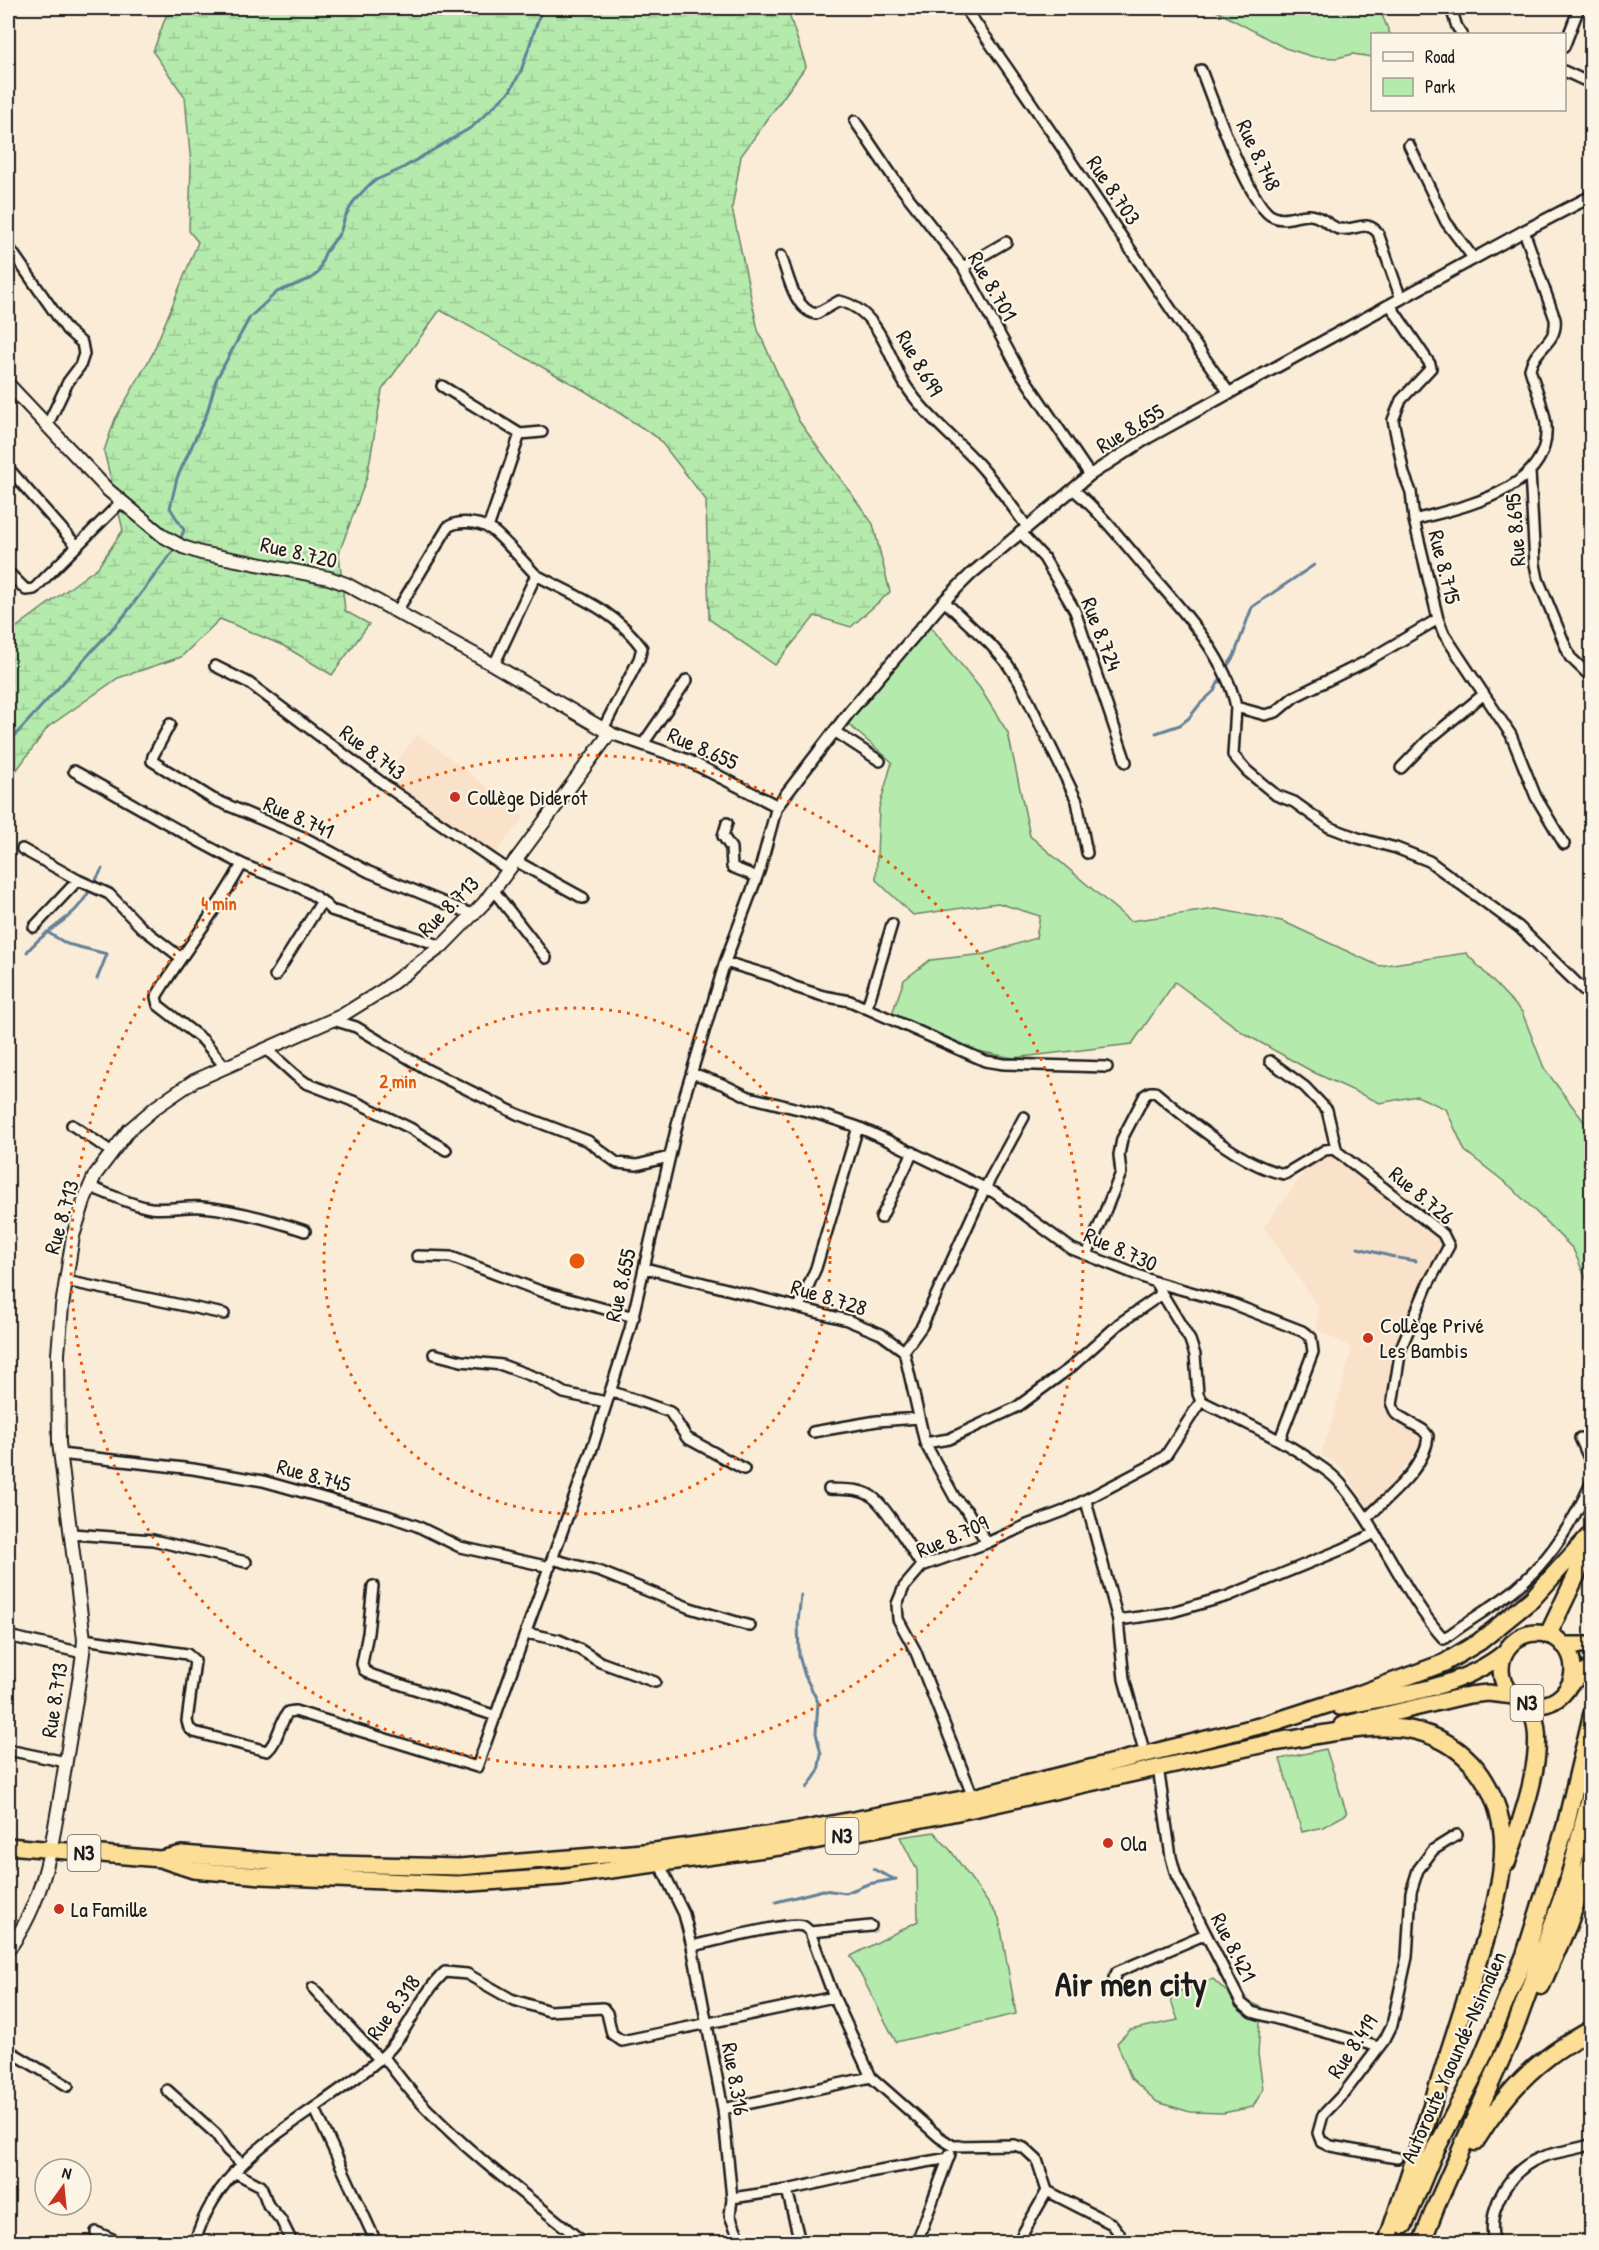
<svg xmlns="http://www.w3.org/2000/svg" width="1599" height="2250" viewBox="0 0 1599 2250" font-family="'Patrick Hand',sans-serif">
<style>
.built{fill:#fae1c9}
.green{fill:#b5eaad;stroke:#688364;stroke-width:1.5}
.wetland{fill:url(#wetland-marsh);stroke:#688364;stroke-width:1.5}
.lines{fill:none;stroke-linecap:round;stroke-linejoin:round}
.stream{stroke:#628099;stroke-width:3}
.minor-casing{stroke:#1c1c1c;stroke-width:14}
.tertiary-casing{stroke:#1c1c1c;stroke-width:15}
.secondary-casing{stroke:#1c1c1c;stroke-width:16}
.trunk-casing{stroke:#1c1c1c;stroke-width:20}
.motorway-casing{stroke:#1c1c1c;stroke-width:21}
.minor{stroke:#fcf5e5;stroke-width:9}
.tertiary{stroke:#fcf5e5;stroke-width:10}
.secondary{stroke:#fcf5e5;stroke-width:12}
.trunk{stroke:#fdde96;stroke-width:15}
.motorway{stroke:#fdde96;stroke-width:16}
.ring{fill:none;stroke:#e8590c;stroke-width:3;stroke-dasharray:3 6}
.poi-dot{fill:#c8321e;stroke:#fcf5e5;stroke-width:2}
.labels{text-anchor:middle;stroke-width:4.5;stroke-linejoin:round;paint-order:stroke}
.shield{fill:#fcf5e5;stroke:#5f5d58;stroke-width:1.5}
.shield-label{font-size:21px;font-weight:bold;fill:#1c1c1c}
.street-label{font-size:22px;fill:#1c1c1c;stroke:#fcf5e5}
.poi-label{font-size:22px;fill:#1c1c1c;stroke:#fcf5e5;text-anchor:start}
.town-label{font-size:34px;font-weight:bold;fill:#1c1c1c;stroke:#fcf5e5}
.centre{fill:#e8590c;stroke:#fcf5e5;stroke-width:3}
.ring-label{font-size:18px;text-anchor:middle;font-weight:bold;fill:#e8590c;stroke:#fcf5e5;stroke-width:4.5;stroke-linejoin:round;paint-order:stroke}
</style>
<defs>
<pattern id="wetland-marsh" width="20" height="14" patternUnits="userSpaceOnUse" patternTransform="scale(1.5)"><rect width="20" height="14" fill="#b5eaad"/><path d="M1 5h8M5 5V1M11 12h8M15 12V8" fill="none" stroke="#9bc894"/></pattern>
</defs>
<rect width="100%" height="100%" fill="#fbecd8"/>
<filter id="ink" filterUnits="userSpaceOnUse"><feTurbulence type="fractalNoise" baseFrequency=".0167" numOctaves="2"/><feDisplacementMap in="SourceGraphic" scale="12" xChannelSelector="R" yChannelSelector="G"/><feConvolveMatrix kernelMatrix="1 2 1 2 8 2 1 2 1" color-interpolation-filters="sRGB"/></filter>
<g filter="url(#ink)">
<path class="built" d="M418,734l107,82 -33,42 -108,-81z
M1327,1154l111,80 7,12 -48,102 -9,68 32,20 1,10 -42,54 -11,8 -24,-39 -23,-15 12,-35 19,-71 -36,-19 3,-21 -55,-81 52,-71z"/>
<path class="green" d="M1211,8h160l11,7 8,19h-18v23l-19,-3 -16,4 -23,-1 -29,-9z
M926,621l54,67 28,45 22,103 100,85 86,-12 66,12 97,45 87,-13 56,59 22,56 47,63v159l-18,-41 -62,-62 -46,-36 -19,-42 -29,-13 -37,7 -65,-30 -70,-39 -70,-52 -43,62 -119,14 -70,-14 -51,-30 12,-34 26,-20 55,-6 51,-16 4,-22 -42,-13 -85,12 -37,-35 3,-72 13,-46 -44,-38 2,-13z
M1326,1749l21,65 -24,13 -21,5 -22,-73z
M934,1832l17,19 48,67 17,96 -120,28 -45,-86 67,-35 -1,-51 -17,-33z
M1213,1979l13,12 35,16 -3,47 5,35 -10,18 -30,6 -33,-1 -33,-10 -26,-24 -14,-35 13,-13 48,-10 -9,-25z"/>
<path class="wetland" d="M197,8h590l19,58 -65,90 -9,52 26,122 41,91 74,103 17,68 -39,35 -36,-11 -40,49 -66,-46 -3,-119 -48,-62 -73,-47 -145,-81 -58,80 -15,87 -28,76 6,58 24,13 -37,51 -48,-29 -64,-27 -39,38 -63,21 -70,49 -40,55v-142l6,-11 84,-62 25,-37 -19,-79 11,-32 37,-64 46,-113 -9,-11 2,-66 -6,-68 -32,-45 13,-36z"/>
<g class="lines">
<path class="stream" d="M180,540l4,-10 -14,-22 7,-30 30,-65 9,-33 34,-63 27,-25 33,-13 8,-6 7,-20 15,-20 5,-16 9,-16 14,-15 8,-6 25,-11 71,-42 39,-37 -1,1 11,-20 21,-63
M1190,611l14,21
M1226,668l8,-12 18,-49 62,-42
M1156,733l24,-8 9,-7 11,-14 14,-13 9,-17
M8,743l115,-126 54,-71
M47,932l20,12 40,10 -10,25
M27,952c12,-16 28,-24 43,-37 14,-12 23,-30 32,-46
M1358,1248l36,9
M1398,1258l18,3
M801,1595l-3,27 1,34 6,20 13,26 -2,31 5,21 -3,18 -11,16
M873,1869l21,10
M776,1902l47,-12 23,3 22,-9 28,-5"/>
<g class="minor-casing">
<path id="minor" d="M965,8c91,126 174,259 265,386
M1451,8l6,19 5,7
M1564,47l15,-39
M1201,70c11,29 47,130 69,145 14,9 26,-1 40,0 12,1 19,11 29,14 15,3 27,-11 39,4l23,66
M1564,71l28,13
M855,121l40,59 68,87 56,103 71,105
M1409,145l37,77 28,37
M8,246l59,84 15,13 2,11 -4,12 -12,16 -21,44
M781,256c7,18 13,54 35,58l23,-13c35,7 48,47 61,75 17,32 48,56 73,82 20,21 37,45 54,69
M963,267l43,-25
M1390,305l40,59 1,4 -30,32 -8,20 11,54 7,18 3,28
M442,386l78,48 -32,94
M520,434l22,-2
M8,468l69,78
M1530,472l5,92 3,15 32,78 22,21
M1074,490c28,24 51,54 75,82 33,38 77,84 87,135l29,8 11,-3 18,-15 71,-35 73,-43 -24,-99c47,-13 136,-29 132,-93 0,-15 -12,-43 -16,-58 5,-22 28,-26 25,-50l-31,-88
M1020,532l24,26 31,53 51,151
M8,572l18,18 8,-1 87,-87
M536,575c41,22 78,34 106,73l-3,11 -36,70
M944,601l46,43 16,18 14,21 57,118 10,52
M397,611l51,-84c10,-7 29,-5 41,1 11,6 37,37 47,47l-42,90
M1438,619l6,15 67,101 25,62 28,47
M215,666l34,17 144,108 114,78
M1236,707l-3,48 14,16 29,24 18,7 35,25 29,11 38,10 33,13 90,66 73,71
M170,724l-17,32 -1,5 61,38 92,39 64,34 105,43
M834,731l46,30
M643,744l44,-64
M1401,768l26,-27 57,-47
M74,771c55,30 108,63 164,91 33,17 66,20 93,48l111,36
M727,823l-4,13 8,12 1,19 25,10
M22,849l56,31
M514,860l69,38
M494,891l52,67
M34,927l44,-47 31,14 32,33 39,30
M725,962l47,14 23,11 28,9 27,5 135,60 19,3 103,3
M275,976l47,-75
M867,1008l25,-84
M333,1020l23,7 72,43 89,44 71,27 29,22 20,2 32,-8
M266,1049l29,26 11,8 52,20 52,25 36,22
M1270,1061l35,26 22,23 10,42
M225,1067l-22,-27 -45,-35 -2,-8c27,-45 62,-87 86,-133
M692,1073l30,11 27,13 66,16 43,14 31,14 106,52 77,56 83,33 35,58 5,15 3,39 3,7c38,19 75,35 110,59 10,7 21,13 29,23 41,48 62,109 104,156 22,-17 47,-31 69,-48 35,-28 61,-70 79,-110
M72,1125l40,27
M90,1187c20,7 40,18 61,21 17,2 34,-2 51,-1 35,3 70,13 103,24
M881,1218l32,-66
M1087,1255l34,-82 -2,-18 3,-16 23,-44 5,-3h5c32,27 90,76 130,82l40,-24 9,-1 109,85 6,12 -22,40 -26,62 -9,57 4,9 27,16 5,6c-2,32 -40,60 -61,82
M417,1256l34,1 89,34 94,26
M645,1268l202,52 34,14 23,17 21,92 30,55 13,14 19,31
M66,1281l158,33
M1155,1282l75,21 72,28 9,6 2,15 -33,87
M799,1307l17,-39 42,-141
M904,1351l18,-25 63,-138 39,-71
M434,1354l27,7 41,4 38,14 24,14 42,9
M610,1391l60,21 17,26 57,31
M813,1432l64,-11 42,-3
M1580,1438l12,27
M925,1443l24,-4 68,-32 53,-39 50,-45 42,-29
M60,1454l133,15 70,12 125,35 29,10 43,21 90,20
M829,1489c14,1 30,-1 42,7 14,8 40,54 51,70
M1086,1501l32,119 6,59 21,75
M72,1534l81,6 93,22
M552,1559l49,13 89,36 60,18
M373,1586l-5,47 -6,31 2,6 8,5 124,41
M1118,1620l50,-7 60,-17 115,-47 32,-16
M526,1633l33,7 20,9 21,13 55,20
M8,1636l75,17
M84,1639l103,15 8,7 -8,60 2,7 5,4 73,19c11,-9 12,-27 21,-39l7,-1 182,56 117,-324 36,-114 51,-221 44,-146 35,-93 17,-63
M8,1750l58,12
M1158,1767l13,90 5,18 65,128 11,9 127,35
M973,1797l-58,-147 -17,-31 -1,-15 7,-17 18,-21 65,-23 40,-18 37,-14 86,-45 16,-11 35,-54
M660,1865l24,49 8,32 31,163 9,89 55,-8 13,52
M810,1932l61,-6
M692,1946c20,-4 96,-25 111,-20 4,2 5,4 7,6l24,65 37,80 68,60 14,9 61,-1 10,3 13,12 10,31 65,33 7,9v9
M1114,1978l3,-6 89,-38
M313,1988l66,71
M8,2050l60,36
M383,2056c15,19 29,39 47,56 47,48 102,88 153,130
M167,2090l49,44 11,16 14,13
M315,2109l61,133
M723,2109l148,-32
M1397,2158l-66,-12 -10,-5 -3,-8 5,-18 22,-23 40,-53 7,-14 15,-68 4,-65 7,-22 15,-20 24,-15
M234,2172l27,14 7,19 13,15 11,22
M787,2190l76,-17 86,-15
M732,2198l-2,18 11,26
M96,2232l23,10
M195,2242c26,-93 122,-126 188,-186 26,-24 36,-60 62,-84l22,2 44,25 38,12 54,-3 4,5 5,21 10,7 212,-44
M917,2242l33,-88
M1018,2242l29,-51
M1494,2242c-8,-34 16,-73 48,-85 16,-6 34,-7 50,-13"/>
</g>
<g class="tertiary-casing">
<path id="tertiary" d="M610,733l77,27 90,46 73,-95 94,-110 27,-27 119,-99 59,-38 375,-206 68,-35"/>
</g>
<g class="secondary-casing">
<path id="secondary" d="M8,384l100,106 55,46 20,11 18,6 128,25 17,6 148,81 116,68 -126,170 -42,43 -59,44 -42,26 -147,65 -38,26 -27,23 -34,45 -10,23 -12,38 -11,70 -4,48 1,89 25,196 -1,14c-5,38 -12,76 -18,114 -11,64 -17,130 -57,183"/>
</g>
<g class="trunk-casing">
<path id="trunk" d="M1501 1669a36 36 0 1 1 72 0a36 36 0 1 1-72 0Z
M1563,1645h29
M1571,1683l21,-16
M1340,1707c55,-12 121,-18 165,-55
M1342,1725l127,-30 19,-2 26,3
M8,1846l152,13 33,11 69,6 195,8 103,-7 234,-32 184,-37 309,-69
M160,1859l22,-5 111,9 166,4 196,-16 145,-21 173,-33 306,-76"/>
</g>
<g class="motorway-casing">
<path id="motorway" d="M1548,1635l28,-59 14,-36
M1267,1724l90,-29 87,-32 35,-21 53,-43 60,-66
M1276,1742c41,-6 95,-20 136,-12 48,10 79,45 89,93 11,51 -22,135 -38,185 -25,79 -50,157 -76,234
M1507,1862c13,-38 39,-106 27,-144 -2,-6 -6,-11 -10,-16
M1541,1986l27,-61 24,-67
M1475,2142c20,-33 42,-62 73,-85 14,-11 29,-19 44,-28
M1404,2225l29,-70 45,-88 47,-112 40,-127 27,-113
M1422,2242l14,-36 79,-178 53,-146 24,-92"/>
</g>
<use href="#minor" class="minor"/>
<use href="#tertiary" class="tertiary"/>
<use href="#secondary" class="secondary"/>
<use href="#trunk" class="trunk"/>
<use href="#motorway" class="motorway"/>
</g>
</g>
<g class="ring">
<circle cx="577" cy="1261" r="253"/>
<circle cx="577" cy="1261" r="506"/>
</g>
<g class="poi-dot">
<circle cx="455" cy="797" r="6"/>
<circle cx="1368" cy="1338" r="6"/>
<circle cx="1108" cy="1843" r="6"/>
<circle cx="59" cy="1909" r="6"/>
</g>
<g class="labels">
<g class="shield">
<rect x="1510.5" y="1685" width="33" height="36" rx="4.5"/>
<rect x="825.5" y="1818" width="33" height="36" rx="4.5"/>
<rect x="67.5" y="1835" width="33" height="36" rx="4.5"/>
</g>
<g class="shield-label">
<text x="1527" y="1710">N3</text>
<text x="842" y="1843">N3</text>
<text x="84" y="1860">N3</text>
</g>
<g class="street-label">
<text transform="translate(1259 155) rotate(65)" y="8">Rue 8.748</text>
<text transform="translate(1114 190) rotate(56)" y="8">Rue 8.703</text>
<text transform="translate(993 286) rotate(60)" y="8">Rue 8.701</text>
<text transform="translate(920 363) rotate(60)" y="8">Rue 8.699</text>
<text transform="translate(1130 428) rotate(-31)" y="8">Rue 8.655</text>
<text transform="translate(1515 530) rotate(-94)" y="8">Rue 8.695</text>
<text transform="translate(299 552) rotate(13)" y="8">Rue 8.720</text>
<text transform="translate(1445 567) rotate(76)" y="8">Rue 8.715</text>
<text transform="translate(1102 634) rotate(69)" y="8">Rue 8.724</text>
<text transform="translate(703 748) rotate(24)" y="8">Rue 8.655</text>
<text transform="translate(373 752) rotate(37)" y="8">Rue 8.743</text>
<text transform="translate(299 817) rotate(24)" y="8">Rue 8.741</text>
<text transform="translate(448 906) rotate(-45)" y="8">Rue 8.713</text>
<text transform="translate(1422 1195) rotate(40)" y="8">Rue 8.726</text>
<text transform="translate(61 1217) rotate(-74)" y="8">Rue 8.713</text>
<text transform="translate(1121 1249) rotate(24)" y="8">Rue 8.730</text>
<text transform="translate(620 1285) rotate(-77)" y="8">Rue 8.655</text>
<text transform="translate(829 1297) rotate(17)" y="8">Rue 8.728</text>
<text transform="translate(314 1475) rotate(15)" y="8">Rue 8.745</text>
<text transform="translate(952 1536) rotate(-23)" y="8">Rue 8.709</text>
<text transform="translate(54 1700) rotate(-81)" y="8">Rue 8.713</text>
<text transform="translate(1234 1947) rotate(63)" y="8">Rue 8.421</text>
<text transform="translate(393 2007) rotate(-54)" y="8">Rue 8.318</text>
<text transform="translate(1352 2046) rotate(-56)" y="8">Rue 8.419</text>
<text transform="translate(1453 2057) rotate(-66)" y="8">Autoroute Yaoundé-Nsimalen</text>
<text transform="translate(736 2079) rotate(80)" y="8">Rue 8.316</text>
</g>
<g class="poi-label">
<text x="467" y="805">Collège Diderot</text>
<text x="1380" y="1333">Collège Privé<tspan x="1380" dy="25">Les Bambis</tspan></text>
<text x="1120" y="1851">Ola</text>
<text x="71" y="1917">La Famille</text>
</g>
<g class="town-label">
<text x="1131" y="1996">Air men city</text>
</g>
</g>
<circle cx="577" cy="1261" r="9" class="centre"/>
<g class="ring-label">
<text x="219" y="910">4 min</text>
<text x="398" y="1088">2 min</text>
</g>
<rect width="1599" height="2250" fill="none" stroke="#fcf5e5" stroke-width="30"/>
<rect x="15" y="15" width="1569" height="2220" fill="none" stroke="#1c1c1c" stroke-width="2" filter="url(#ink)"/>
<rect x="1371" y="33" width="195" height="78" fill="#fcf5e5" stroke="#a29e95" stroke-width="1.5"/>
<rect x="1383" y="52" width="30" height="9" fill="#fcf5e5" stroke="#a29e95" stroke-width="1.5"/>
<text x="1425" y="63" font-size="18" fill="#1c1c1c">Road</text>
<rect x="1383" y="78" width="30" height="18" fill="#b5eaad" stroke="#a29e95" stroke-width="1.5"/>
<text x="1425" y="93" font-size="18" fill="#1c1c1c">Park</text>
<g transform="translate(63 2187) rotate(15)"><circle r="28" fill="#fcf5e5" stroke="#a29e95" stroke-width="1.5"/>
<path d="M0-4.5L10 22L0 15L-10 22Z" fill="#c8321e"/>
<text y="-9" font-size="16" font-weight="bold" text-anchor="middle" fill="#1c1c1c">N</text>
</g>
</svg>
